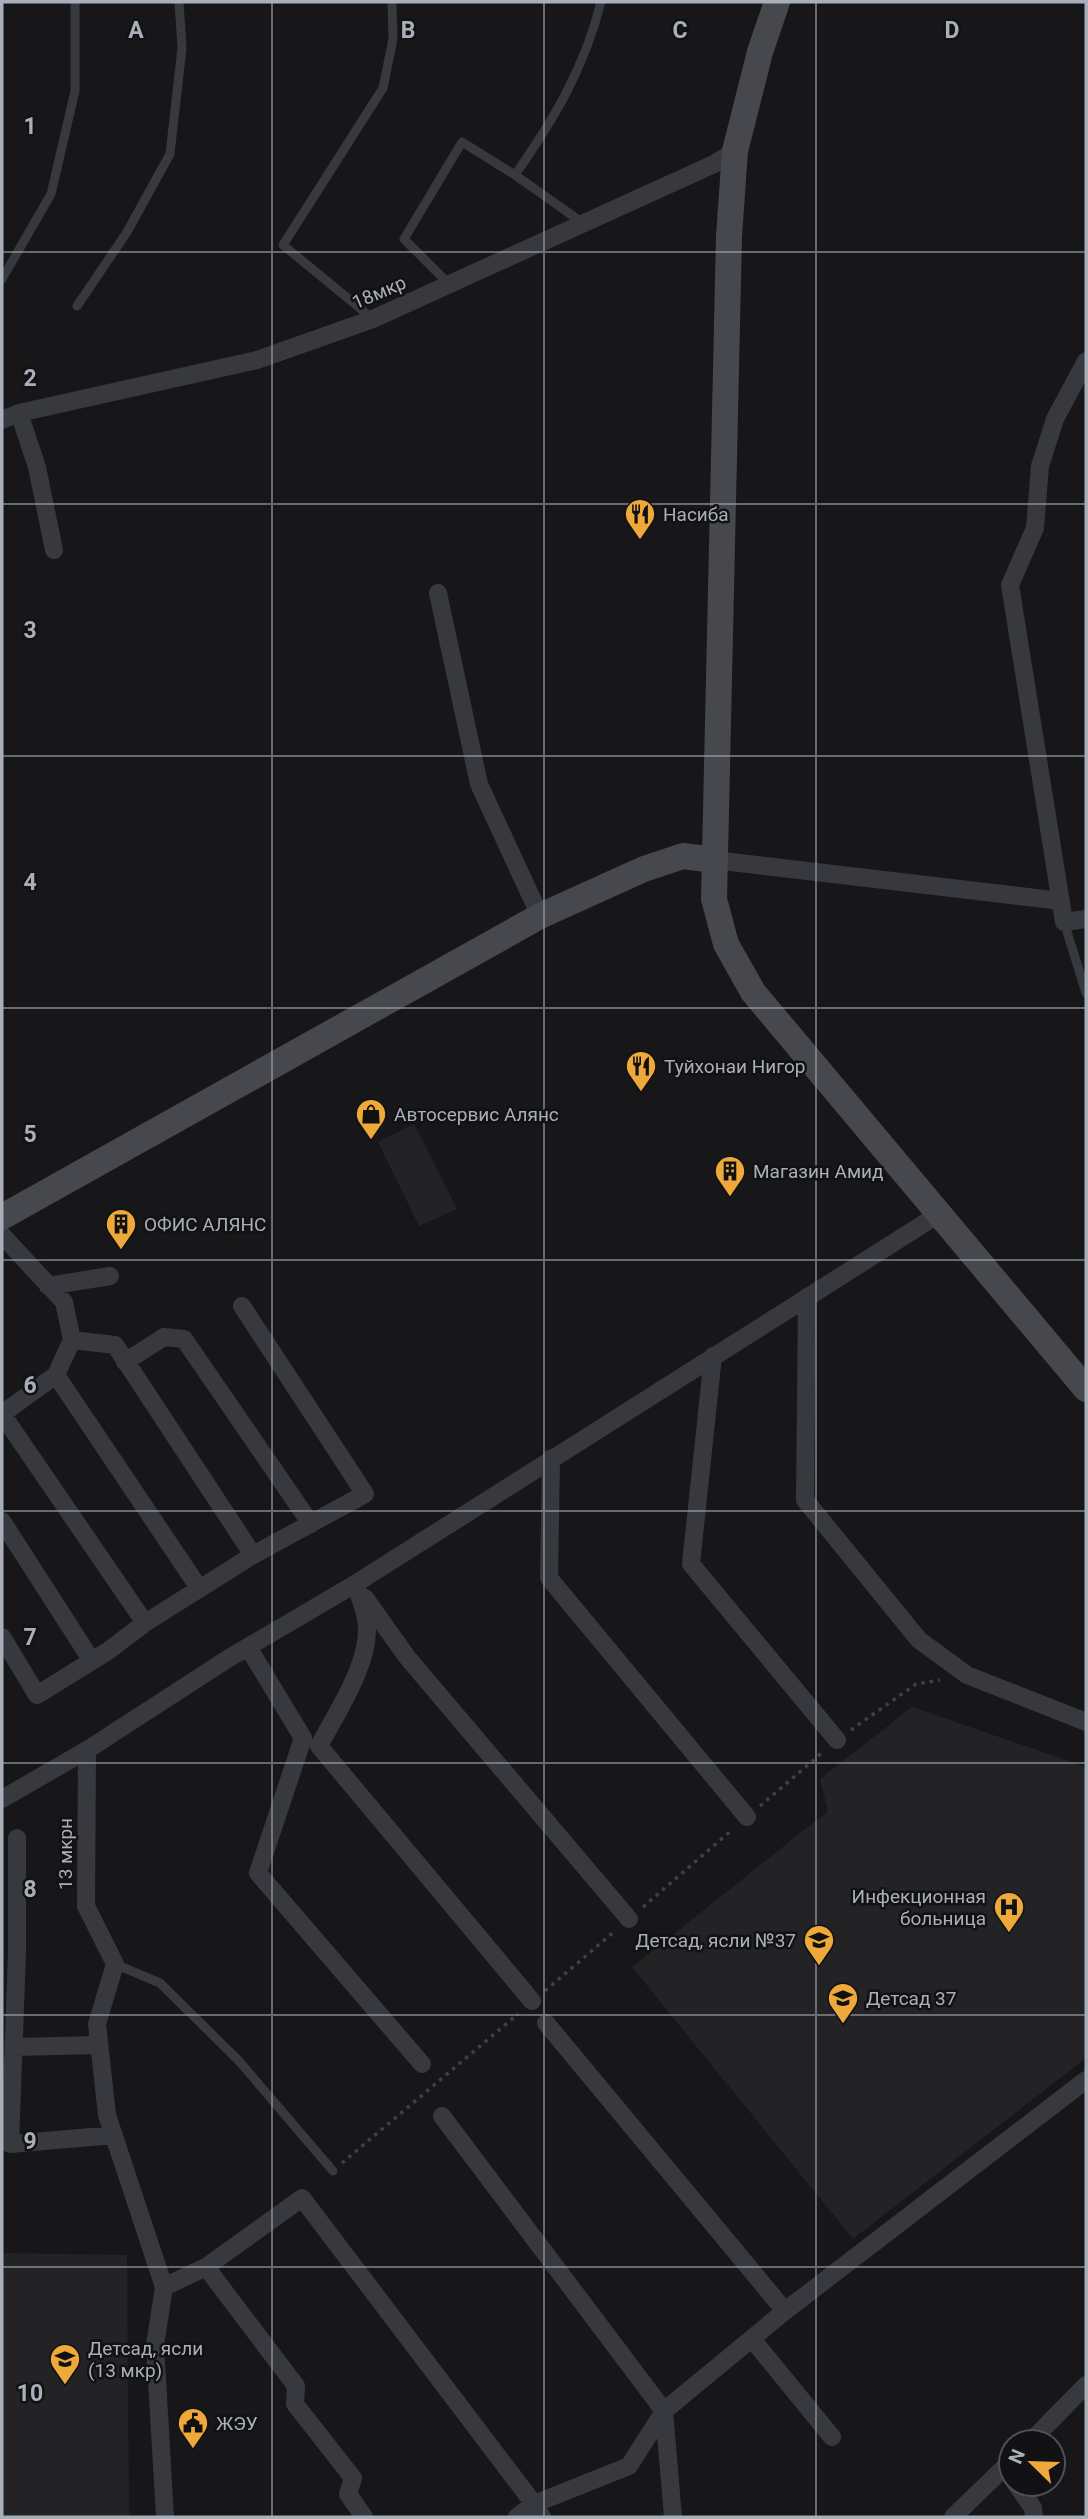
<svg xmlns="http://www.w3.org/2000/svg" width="1088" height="2519" viewBox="0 0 1088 2519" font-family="Roboto,sans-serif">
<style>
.built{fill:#232326}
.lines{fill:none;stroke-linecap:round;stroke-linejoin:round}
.path{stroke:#3e4045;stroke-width:3.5;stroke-dasharray:3.5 5;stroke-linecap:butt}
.lane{stroke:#38393e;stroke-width:9}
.street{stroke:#38393e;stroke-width:18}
.secondary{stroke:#46484e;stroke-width:26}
.grid{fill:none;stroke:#a9afb9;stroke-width:2;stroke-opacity:0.55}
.labels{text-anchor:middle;stroke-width:5;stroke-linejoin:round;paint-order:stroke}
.street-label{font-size:19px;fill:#a9afb9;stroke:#121214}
.poi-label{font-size:19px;fill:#a9afb9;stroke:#121214;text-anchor:start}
.grid-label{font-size:23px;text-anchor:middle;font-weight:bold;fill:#a9afb9;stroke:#121214;stroke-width:5;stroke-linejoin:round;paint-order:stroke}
</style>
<rect width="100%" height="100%" fill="#171719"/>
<path class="built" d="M414,1124l43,85 -38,17 -41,-84z
M912,1707l174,60v291l-233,181 -221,-272 196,-156 -8,-32z
M2,2253l125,2 2,262h-127z"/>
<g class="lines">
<path class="path" d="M851,1730l65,-46 24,-4
M760,1806l63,-54
M643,1907l90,-78
M545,1991l71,-61
M342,2163l176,-149"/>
<path class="lane" d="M583,223l-68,-48c39,-56 69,-106 86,-173
M2,279l49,-85 24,-103v-89
M450,285l-46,-46 58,-97 53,33
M77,306l50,-74 43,-78 12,-106 -3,-46
M373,319l-90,-74 100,-157 10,-49 -1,-37
M1064,922l22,71
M115,1964l45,19 79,78 94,110"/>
<path class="street" d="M1086,361l-31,58 -15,47 -5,62 -25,57 54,337 22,-3
M19,413l18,54 17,83
M2,420l17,-7 238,-53 116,-41 341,-155 21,-13
M438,593l41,191 61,132
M714,860l347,41
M2,1235l62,67 8,38 -16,35 143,213
M48,1286l62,-10
M807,1297l-2,203 114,140 48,35 119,47
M72,1340l43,5 138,210
M713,1356l-22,208 146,176
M125,1362l39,-25 20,2 127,185
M2,1414l143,209
M2,1414l54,-39
M551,1458l-2,120 198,239
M2,1521l90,140
M355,1584c5,13 11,27 12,42 2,39 -30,86 -48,120l213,255
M365,1598l42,59 222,262
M2,1637l35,58 71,-44 37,-28 108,-68 112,-61 -123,-188
M248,1647l55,91 -45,135 164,191
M87,1750l-1,156 29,58 -18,60 10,91 57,172 -9,58 10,172
M2,1799l85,-49 142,-92 126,-74 584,-370
M17,1838v115l-7,191 104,-9
M546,2023l239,288
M14,2047l85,-2
M442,2116l222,295 9,106
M206,2267l90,119 -1,18 58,74 -5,16 16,23
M164,2287l42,-20 96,-69 232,306 8,13
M752,2339l80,98
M1030,2442l56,-57
M1016,2484l17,24 1,9
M517,2517l17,-13 95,-38 35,-55 121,-100 301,-231
M953,2517l58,-56"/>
<path class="secondary" d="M777,2l-17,50 -25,99 -6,85 -15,663 12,45 27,48 333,397
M2,1217l538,-301 104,-47 39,-13 31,4"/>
</g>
<path class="grid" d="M272,2v2515M544,2v2515M816,2v2515M2,252h1084M2,504h1084M2,756h1084M2,1008h1084M2,1260h1084M2,1511h1084M2,1763h1084M2,2015h1084M2,2267h1084"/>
<defs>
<g id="restaurant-pin" transform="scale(1.575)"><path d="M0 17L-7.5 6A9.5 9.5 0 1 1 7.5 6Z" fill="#eea93a" stroke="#121214"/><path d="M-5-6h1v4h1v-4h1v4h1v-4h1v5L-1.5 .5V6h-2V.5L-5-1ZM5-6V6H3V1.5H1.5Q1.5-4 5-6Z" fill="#111"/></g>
<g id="shop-pin" transform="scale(1.575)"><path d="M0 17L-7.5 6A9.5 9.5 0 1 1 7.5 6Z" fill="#eea93a" stroke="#121214"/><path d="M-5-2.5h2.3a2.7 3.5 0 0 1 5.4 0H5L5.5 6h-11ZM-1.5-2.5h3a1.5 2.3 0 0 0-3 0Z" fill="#111"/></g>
<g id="building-pin" transform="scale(1.575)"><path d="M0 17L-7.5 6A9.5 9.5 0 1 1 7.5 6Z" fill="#eea93a" stroke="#121214"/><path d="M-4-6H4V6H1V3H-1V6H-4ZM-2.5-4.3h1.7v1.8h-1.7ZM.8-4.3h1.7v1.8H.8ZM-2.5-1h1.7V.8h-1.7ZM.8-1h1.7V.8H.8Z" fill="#111"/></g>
<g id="hospital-pin" transform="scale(1.575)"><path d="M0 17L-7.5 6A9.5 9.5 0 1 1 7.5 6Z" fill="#eea93a" stroke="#121214"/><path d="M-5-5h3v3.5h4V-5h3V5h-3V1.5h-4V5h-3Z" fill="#111"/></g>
<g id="school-pin" transform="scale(1.575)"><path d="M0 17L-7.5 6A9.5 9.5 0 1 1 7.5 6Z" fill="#eea93a" stroke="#121214"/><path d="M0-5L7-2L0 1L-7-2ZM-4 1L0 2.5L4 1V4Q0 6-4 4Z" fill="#111"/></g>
<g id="civic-pin" transform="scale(1.575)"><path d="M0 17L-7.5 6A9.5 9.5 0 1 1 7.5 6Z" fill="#eea93a" stroke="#121214"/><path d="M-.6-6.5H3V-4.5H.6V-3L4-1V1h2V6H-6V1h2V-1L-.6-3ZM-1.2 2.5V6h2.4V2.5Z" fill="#111"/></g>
</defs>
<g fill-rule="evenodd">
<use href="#restaurant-pin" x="640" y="514"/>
<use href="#restaurant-pin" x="641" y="1066"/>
<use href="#shop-pin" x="371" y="1114"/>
<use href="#building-pin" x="730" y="1171"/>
<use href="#building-pin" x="121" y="1224"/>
<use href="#hospital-pin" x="1009" y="1907"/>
<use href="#school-pin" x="819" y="1940"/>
<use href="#school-pin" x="843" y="1998"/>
<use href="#school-pin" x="65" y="2359"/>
<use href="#civic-pin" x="193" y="2423"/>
</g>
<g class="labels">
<g class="street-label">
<text transform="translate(379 292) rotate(-23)" y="7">18мкр</text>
<text transform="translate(65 1854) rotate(-90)" y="7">13 мкрн</text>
</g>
<g class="poi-label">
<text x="663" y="521">Насиба</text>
<text x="664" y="1073">Туйхонаи Нигор</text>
<text x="394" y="1121">Автосервис Алянс</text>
<text x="753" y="1178">Магазин Амид</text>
<text x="144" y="1231">ОФИС АЛЯНС</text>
<text x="986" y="1903" text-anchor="end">Инфекционная<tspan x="986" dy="22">больница</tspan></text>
<text x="796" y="1947" text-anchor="end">Детсад, ясли №37</text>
<text x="866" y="2005">Детсад 37</text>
<text x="88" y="2355">Детсад, ясли<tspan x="88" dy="22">(13 мкр)</tspan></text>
<text x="216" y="2430">ЖЭУ</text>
</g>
</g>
<g class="grid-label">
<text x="136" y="38">A</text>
<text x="408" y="38">B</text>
<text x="680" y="38">C</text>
<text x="952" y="38">D</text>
<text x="30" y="134">1</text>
<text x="30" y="386">2</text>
<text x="30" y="638">3</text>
<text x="30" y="890">4</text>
<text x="30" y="1142">5</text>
<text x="30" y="1393">6</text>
<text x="30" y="1645">7</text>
<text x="30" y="1897">8</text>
<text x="30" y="2149">9</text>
<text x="30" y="2401">10</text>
</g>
<rect width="1088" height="2519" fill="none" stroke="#a9afb9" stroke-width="7"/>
<g transform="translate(1032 2463) rotate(293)"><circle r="33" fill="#121214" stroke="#4e5156" stroke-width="2"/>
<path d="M0-5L12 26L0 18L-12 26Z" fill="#eea93a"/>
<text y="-10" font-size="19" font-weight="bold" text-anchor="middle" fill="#a9afb9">N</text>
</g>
</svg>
